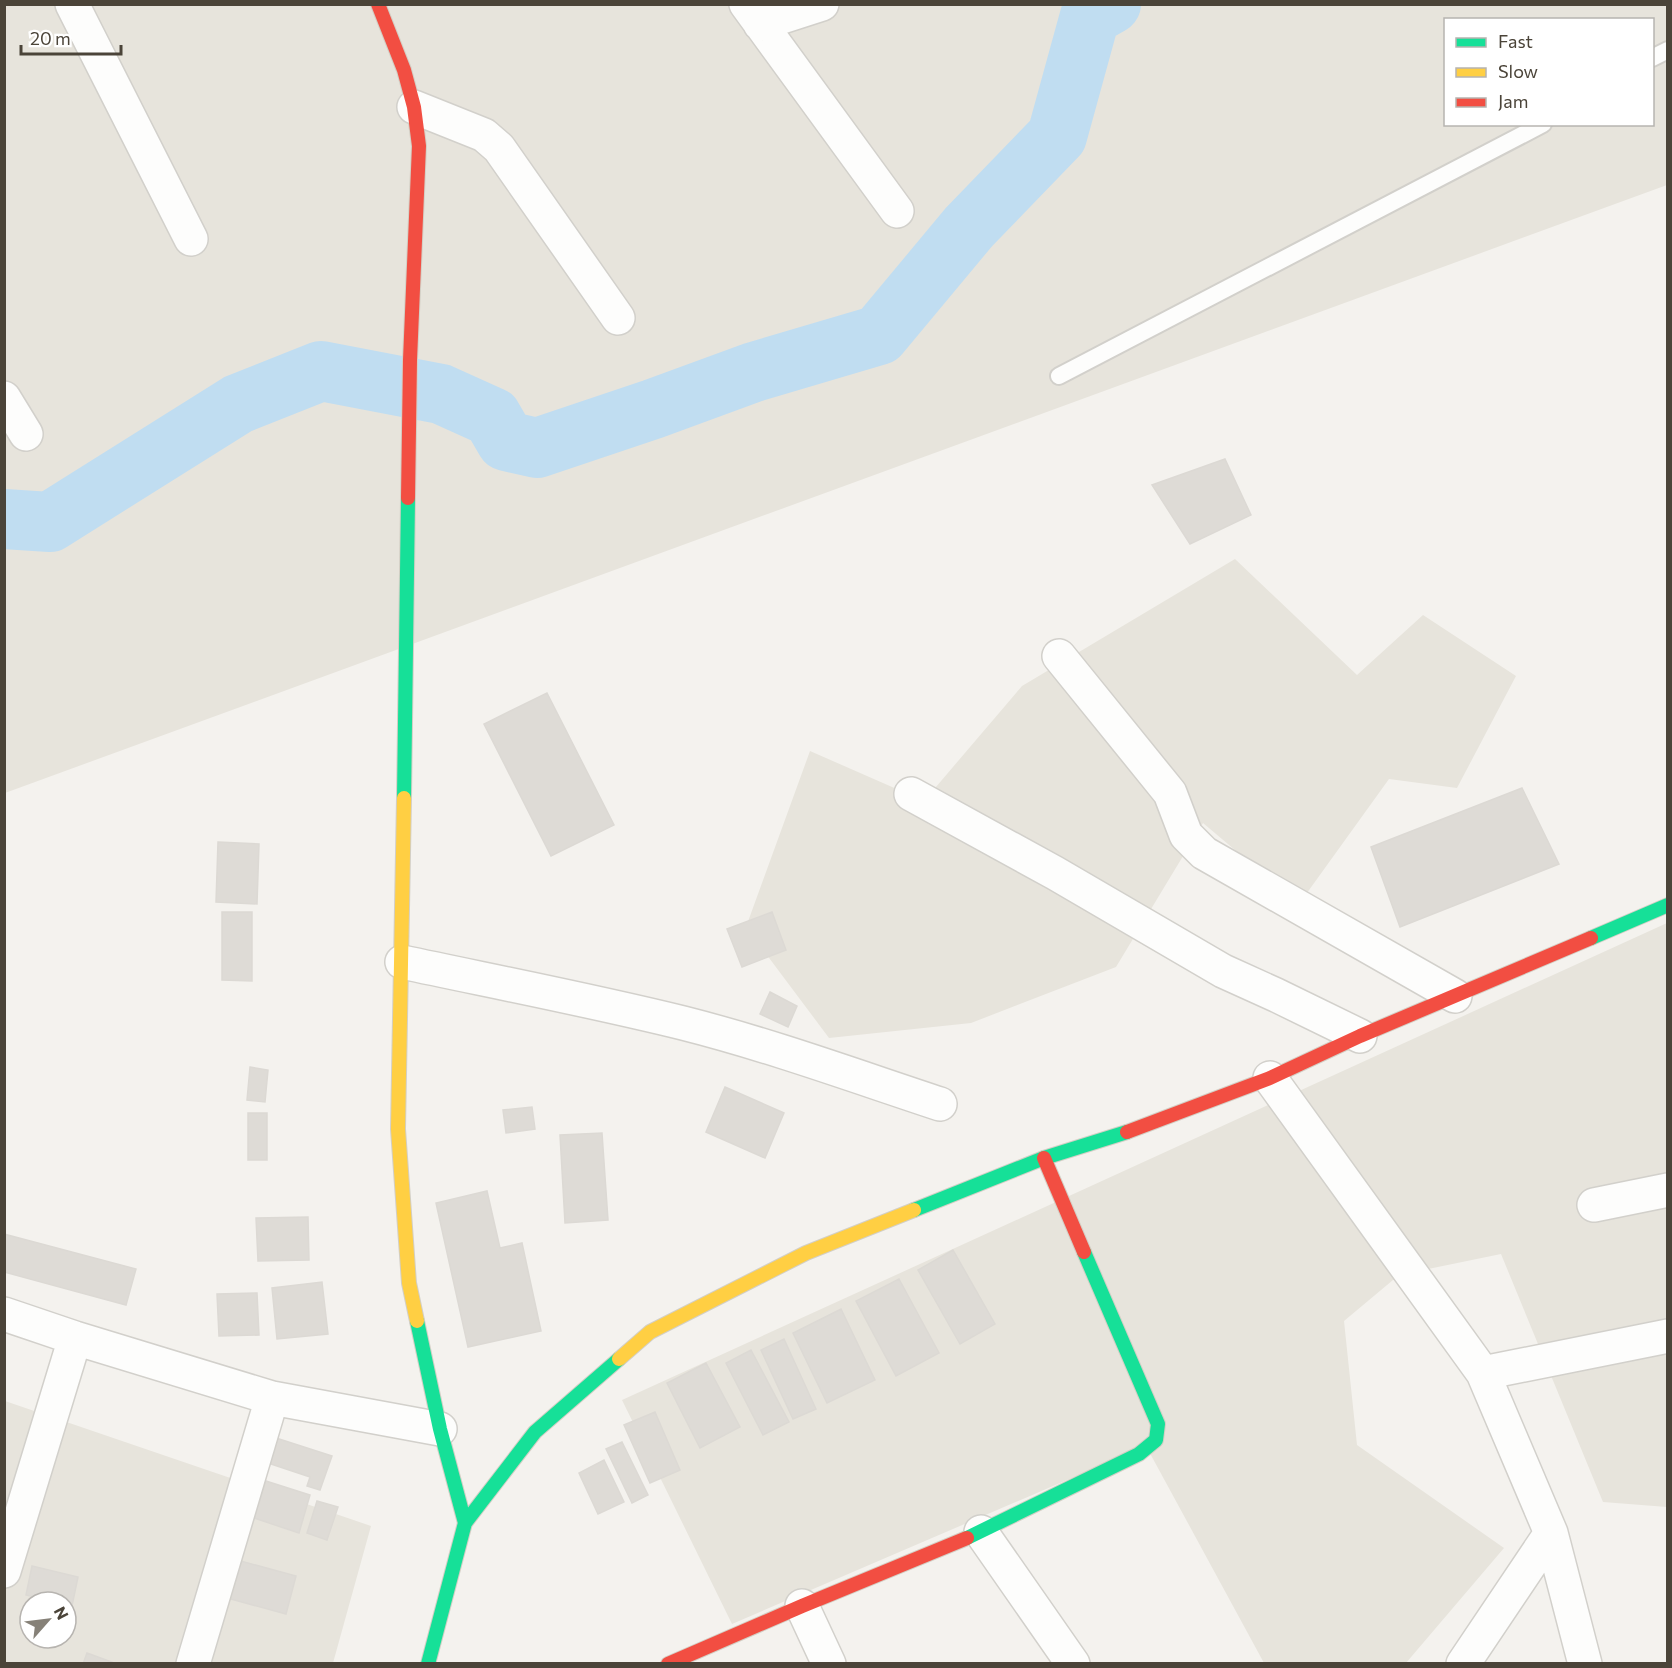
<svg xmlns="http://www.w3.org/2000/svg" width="1672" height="1668" viewBox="0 0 1672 1668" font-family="Commissioner,sans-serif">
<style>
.residential{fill:#e7e4dc;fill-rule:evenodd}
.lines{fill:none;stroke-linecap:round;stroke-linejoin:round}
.river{stroke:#c0ddf1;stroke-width:60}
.building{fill:#dedbd6;stroke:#dcd9d4;stroke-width:1.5}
.lane-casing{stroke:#d2d0cb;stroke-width:20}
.street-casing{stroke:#d2d0cb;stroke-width:36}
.fast-casing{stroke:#d3cfc5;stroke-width:16}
.slow-casing{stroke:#d3cfc5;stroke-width:16}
.jam-casing{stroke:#d3cfc5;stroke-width:16}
.lane{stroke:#fdfdfc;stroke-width:16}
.street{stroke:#fdfdfc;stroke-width:33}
.fast{stroke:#16e098;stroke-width:14}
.slow{stroke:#ffcf43;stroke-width:14}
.jam{stroke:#f24e42;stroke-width:14}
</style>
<rect width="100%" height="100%" fill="#f4f2ee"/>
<path class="residential" d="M5,5h1662v180l-1662,608zM1446,20h206v104h-206z
M1235,559l122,116 66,-60 93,61 -59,112 -68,-9 -90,125 -96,-81 -87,144 -145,56 -142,15 -83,-111 64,-176 114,50 98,-115z
M1667,923v584l-64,-5 -102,-248 -102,21 -55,46 13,124 147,103 -98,115h-142l-118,-217 -414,178 -110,-224z
M5,1401l366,125 -38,137 -328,1zM30,1602h36v36h-36z"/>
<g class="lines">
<path class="river" d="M4,519l46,3 188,-118 83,-33 120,23 51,23 14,24 31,7 116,-39 101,-37 125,-37 90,-108 88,-91 33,-120 21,-12"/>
</g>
<path class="building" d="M1225,459l26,56 -61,29 -38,-59z
M547,693l67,132 -63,31 -67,-132z
M1522,788l37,76 -159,63 -29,-80z
M218,842l41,2 -2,60 -41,-2z
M222,912h30v69l-30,-1z
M772,912l14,38 -44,17 -15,-38z
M770,992l27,14 -9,21 -28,-13z
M250,1067l18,3 -3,32 -18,-2z
M725,1087l59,26 -19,45 -59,-26z
M532,1107l3,22 -29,4 -3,-23z
M248,1113h19v47h-19z
M602,1133l6,87 -43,3 -5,-88z
M487,1191l13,57 22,-5 19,88 -73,16 -32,-144z
M308,1217l1,43 -51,1 -2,-43z
M4,1234l132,35 -10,36 -122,-33z
M953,1250l42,74 -35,20 -42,-74z
M899,1279l40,74 -43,23 -40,-75z
M322,1282l6,52 -51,5 -5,-51z
M257,1293l2,42 -40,1 -2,-42z
M841,1309l34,71 -48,23 -34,-70z
M784,1339l32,70 -23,10 -32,-69z
M751,1350l38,72 -26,13 -37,-72z
M706,1363l34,64 -40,21 -33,-65z
M655,1412l25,58 -30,13 -26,-58z
M273,1437l59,19 -12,34 -13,-4 3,-9 -45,-15z
M622,1442l26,53 -16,8 -26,-54z
M604,1460l20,42 -26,12 -19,-41z
M266,1481l44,14 -11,38 -45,-15z
M317,1501l21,6 -11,33 -20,-7z
M237,1560l59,16 -10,38 -59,-16z
M32,1566l46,11 -6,29 -6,-1v-3h-12l-28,-7z
M87,1653l30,11h-34z"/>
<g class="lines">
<g class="lane-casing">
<path id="lane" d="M1652,58l16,-8
M1059,376l484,-252"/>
</g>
<g class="street-casing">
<path id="street" d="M72,4l119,235
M746,4l151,207
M760,24l62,-20
M414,107l70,28 15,13 119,170
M4,398l22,36
M1059,656l111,137 16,42 18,18 251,143
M911,794l144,79 168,98 53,24 84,41
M402,962c94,20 188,38 281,61 87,22 172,53 257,81
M1270,1078l213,295 68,160 34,131
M1594,1205l74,-15
M4,1314l71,24 197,60 168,31
M1483,1373l185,-37
M981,1532l92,132
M4,1571l71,-233
M802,1606l27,58
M193,1664l79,-266
M1463,1664l88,-131"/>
</g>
<g class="fast-casing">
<path id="fast" d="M404,798l4,-300
M1591,938l77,-33
M914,1210l130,-52 83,-26
M417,1321l23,108 25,94 -37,141
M465,1523l70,-91 84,-73
M967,1538l172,-84 17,-14 2,-16 -74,-172"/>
</g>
<g class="slow-casing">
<path id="slow" d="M404,798l-6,331 11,154 8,38
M619,1359l31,-27 156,-79 108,-43"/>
</g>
<g class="jam-casing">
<path id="jam" d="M378,4l26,66 10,37 5,39 -9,214 -2,138
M1127,1132l143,-54 90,-42 231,-98
M1044,1158l40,94
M668,1664l134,-58 165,-68"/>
</g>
<use href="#lane" class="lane"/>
<use href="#street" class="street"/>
<use href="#fast" class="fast"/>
<use href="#slow" class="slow"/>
<use href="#jam" class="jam"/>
</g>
<rect width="1672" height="1668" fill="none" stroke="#4b4439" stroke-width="12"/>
<rect x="1444" y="18" width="210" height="108" fill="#ffffff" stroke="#b7b4b0" stroke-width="1.5"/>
<rect x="1456" y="38" width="30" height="9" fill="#16e098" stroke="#b7b4b0" stroke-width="1.5"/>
<text x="1498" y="48" font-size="18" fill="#4b4439">Fast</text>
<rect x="1456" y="68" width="30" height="9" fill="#ffcf43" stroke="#b7b4b0" stroke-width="1.5"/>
<text x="1498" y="78" font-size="18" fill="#4b4439">Slow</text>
<rect x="1456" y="98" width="30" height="9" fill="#f24e42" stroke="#b7b4b0" stroke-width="1.5"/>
<text x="1498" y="108" font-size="18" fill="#4b4439">Jam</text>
<g transform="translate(48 1620) rotate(62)"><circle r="28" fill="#ffffff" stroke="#b7b4b0" stroke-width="1.5"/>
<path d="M0-4.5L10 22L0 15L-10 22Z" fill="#868178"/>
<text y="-9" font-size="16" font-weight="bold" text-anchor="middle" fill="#4b4439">N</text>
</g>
<path d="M21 45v9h100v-9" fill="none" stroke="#4b4439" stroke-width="3"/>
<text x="30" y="45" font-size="18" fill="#4b4439" stroke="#ffffff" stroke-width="4.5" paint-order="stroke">20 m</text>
</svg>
